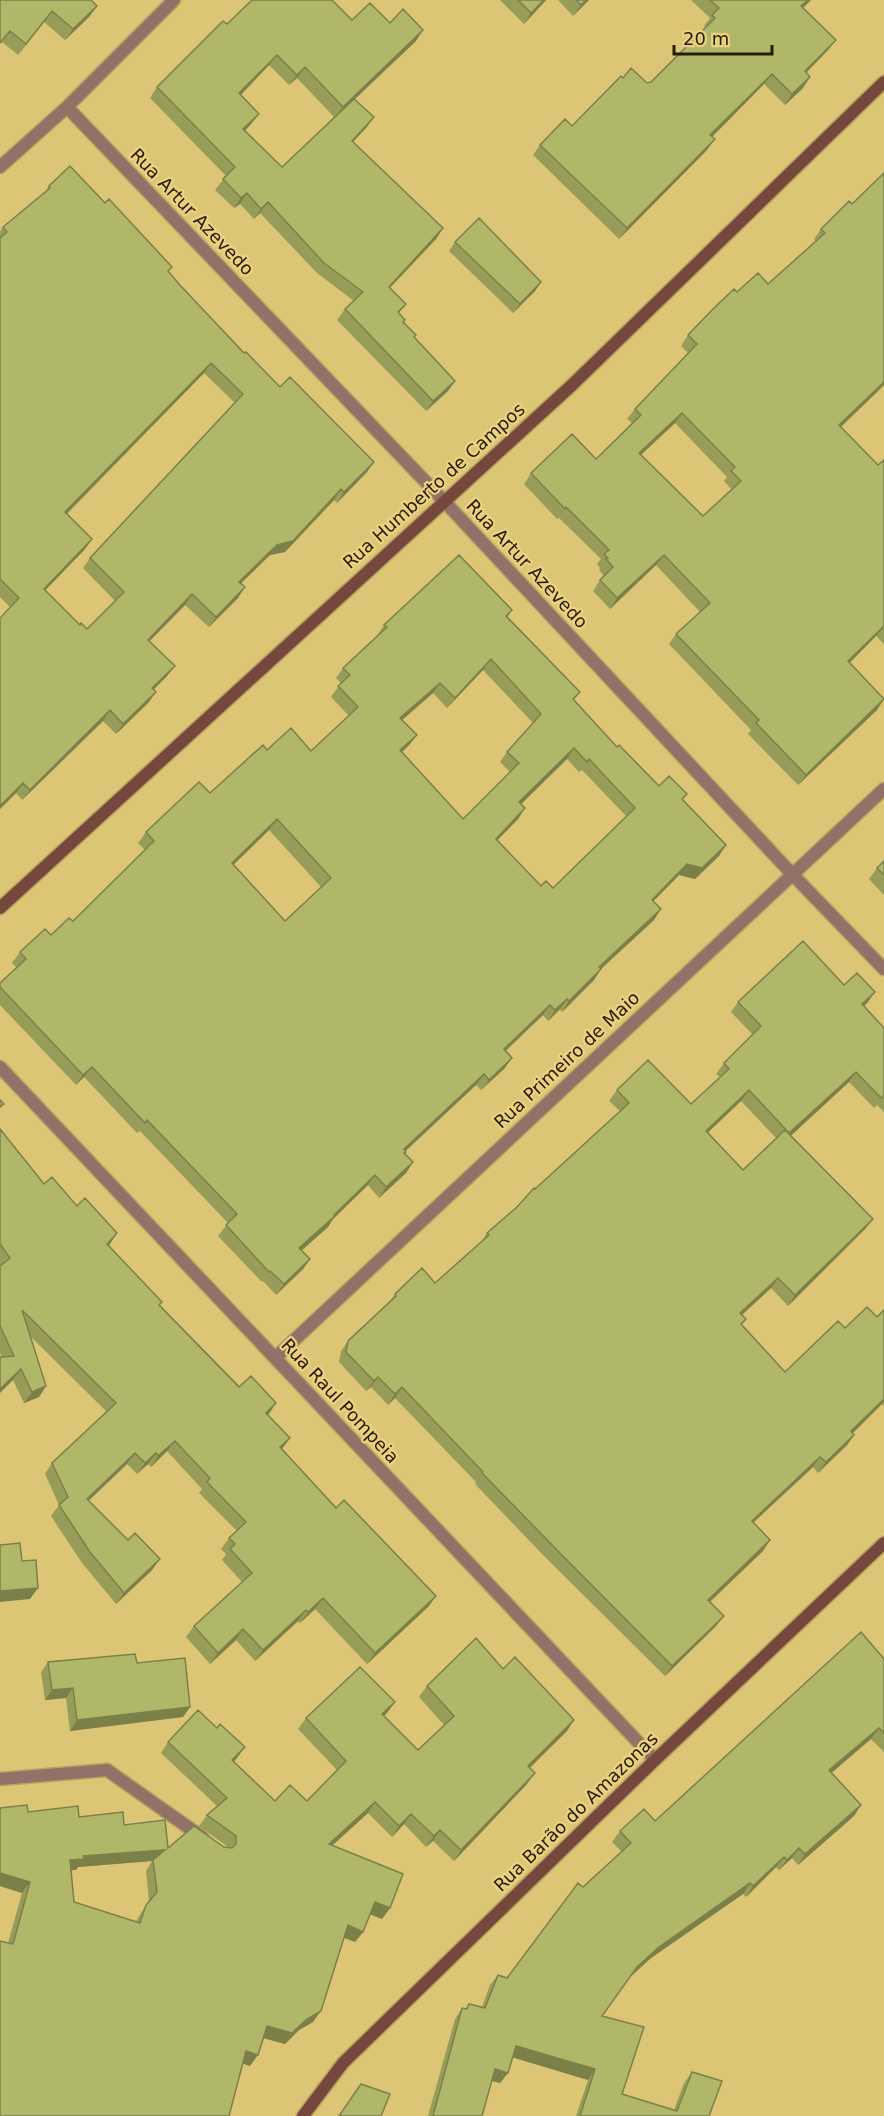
<svg xmlns="http://www.w3.org/2000/svg" width="884" height="2116" viewBox="0 0 884 2116" font-family="'DejaVu Sans',sans-serif">
<style>
.lines{fill:none;stroke-linecap:round;stroke-linejoin:round}
.lane-casing{stroke:#b8a35e;stroke-width:15}
.street-casing{stroke:#b8a35e;stroke-width:15}
.secondary-casing{stroke:#b8a35e;stroke-width:15}
.lane{stroke:#927169;stroke-width:12}
.street{stroke:#927169;stroke-width:12}
.secondary{stroke:#76473d;stroke-width:12}
.wall{fill:#979d59;fill-rule:evenodd}
.shaded-wall{fill:#7b8049}
.building{fill:#b0b768;stroke:#7b8049;stroke-width:1.5;fill-rule:evenodd}
.labels{text-anchor:middle;stroke-width:4.5;stroke-linejoin:round;paint-order:stroke}
.street-label{font-size:18px;fill:#261c00;stroke:#ead282}
</style>
<rect width="100%" height="100%" fill="#ddc576"/>
<g class="lines">
<g class="lane-casing">
<path id="lane" d="M0,1779l107,-9 95,67"/>
</g>
<g class="street-casing">
<path id="street" d="M67,107l377,394 348,373 92,95
M0,167l67,-60 107,-107
M0,1067l655,693
M275,1358l609,-569"/>
</g>
<g class="secondary-casing">
<path id="secondary" d="M0,908l572,-523 312,-303
M303,2116l40,-53 312,-303 229,-217"/>
</g>
<use href="#lane" class="lane"/>
<use href="#street" class="street"/>
<use href="#secondary" class="secondary"/>
</g>
<path class="wall" d="M0,0l97,6 -8,11 -24,23 -21,-18 -26,33 -16,-13z
M500,0h46l-22,24z
M558,0h31l-16,16z
M691,0h120l-8,8 33,32 -8,10 -22,23 -3,15 -18,17 -21,-21 -52,53 -5,13 -88,89 -86,-84 7,-10 32,-19 51,-48 24,5 4,-1 55,-55 -2,-1 6,-8z
M352,20l38,3 26,18 -62,58 20,18 -8,11 -13,14 90,86 -7,11 -46,49 16,16 -7,9 5,9 10,16 41,43 -7,10 -22,20 -89,-91 8,-11 9,-8 -37,-28 -57,-60 -6,6 -14,-15 -6,4 -19,-18 11,-14 -76,-78 7,-11 70,-63zM269,65l20,20 8,-7 37,39 -52,50 -37,-36 6,-7 8,-10 -18,-19z
M49,186l120,86 10,12 65,69 36,34 87,85 -30,31 -3,-3 -49,52 -15,3 -29,28 -3,15 -29,29 -24,-22 -36,36 18,35 -13,13 -5,13 -33,32 -13,-13 -81,79 -6,-7 -16,16v-191l10,-11 -10,-10v-366l3,-4 41,-34zM204,373l31,30 -145,155 -7,10 32,33 -28,28 -7,-4 -35,-35 40,-41 7,-10 -25,-25z
M849,201l28,191 -36,35 37,38 6,-5v184l-8,-8 -26,27 27,47 -79,75 -50,-51 3,-4 -82,-86 7,-10 24,-22 -44,-47 -46,44 -17,-18 7,-11 4,-4 -5,-6 1,-2 -3,-4 4,-5 -42,-41 -2,1 -33,-35 7,-11 65,-14 36,-36 -5,-4 8,-10 53,-56 -7,-7 7,-11 49,-43 31,-8 48,-43 -2,-2 7,-10zM675,423l52,54 -3,4 8,9 -29,26 -62,-61z
M455,242l86,40 -6,9 -22,22 -64,-62z
M512,610l-4,7 72,75 -6,8 43,47 42,39 28,8 -4,5 36,57 -24,23 -16,-4 -26,26 1,19 -53,49 -7,11 -32,32 -2,-3 -12,12 -5,-6 -37,36 -1,17 -24,22 -5,-5 -71,66v2l8,9 -7,11 -27,25 -11,-13 -35,34 -5,8 -26,23 8,9 -7,10 -27,26 -13,-14 -1,1 -44,-46 10,-13 -88,-92 -3,2 -53,-56 -8,8 -76,-80v-22l17,-15 -5,-5 8,-11 31,-17 22,-14 72,-71 -7,-7 8,-11 64,-39 57,-43 44,1 38,-35 -18,-19 10,-14 -5,-5 7,-10 34,-32 7,-11zM483,670l50,53 -26,29 -7,10 10,10 -47,47 -61,-67 7,-7 8,-10 -15,-15 31,-27 14,15zM567,759l12,13 3,-2 44,46 -73,72 -12,-2 -44,-46 21,-21 7,-11 -4,-4zM269,830l52,57 -36,34 -52,-56z
M884,861v34l-15,-16 8,-11z
M844,985l24,17 -4,4 20,22v84l-7,-7 -3,3 -25,-26 -58,53 82,84 -8,10 -77,77 -17,-18 -29,27 4,4 -4,6 43,47 60,-44 32,-11 7,-7v96l-2,-2 -30,29 2,2 -7,10 -29,28 -5,-6 -60,56 10,28 -53,51 6,24 -51,50 -121,-120 -69,-72 1,-2 -81,-84 -7,7 -17,-18 -5,4 -27,-29 2,-11 7,-10 40,-37 7,-10 40,-11 46,-41 6,-9 30,-26 103,-96 -11,-10 8,-11 74,14 29,-27 -4,-3 8,-11 29,-28 -22,-23 7,-10zM741,1101l35,37 -33,32 -35,-38z
M0,1129l44,55 65,61 51,60 108,110 14,34 147,157 -62,58 -52,-55 -15,14 -2,-2 -43,40 -19,-21 -26,24 -24,-27 8,-11 48,-44 -20,-22 4,-6 -5,-5 8,-11 8,-7 -38,-38 3,-4 -35,-38 -16,16 -3,-3 -11,10 -10,-10 -39,37 64,69 -36,34 -34,-41 -31,-47 8,-11 -14,-31 7,-11 55,-51 -76,-75 15,49 -7,11 -15,6 -24,-50z
M884,1659v93l-13,-13 -40,34 30,32 -7,11 -56,49 -6,-7 -13,12 -3,-3 -30,30 -3,-3 -92,64 -21,19 -28,39 20,78 52,16 10,-27 8,-11 17,44h-133l12,-36 -76,-23 -4,16 -8,10 -8,-2 -10,35h-54l27,-97 7,-11 3,1 4,-5 13,3 8,-22 8,-10 9,3 76,-91 39,-35 -10,-10 8,-11 35,-10z
M48,1662l89,1 53,44 -7,10 -113,14 -4,-33 -21,2 -4,-28z
M503,1669l64,62 -37,37 -3,16 -73,77 -21,-20 -7,6 -22,-23 -12,13 -24,-24 -36,32 58,63 -8,11 -12,-5 -7,18 -8,10 -11,-4 -31,84 -14,8 -14,14 -22,-6 -13,28 -7,-3 -235,-120 14,-50 -22,-7v-78l28,4 51,5 45,8 44,23 60,-1 -29,-21 8,-11 10,-9 -56,-53 7,-11 69,16 -3,4 41,39h32l30,-31 -39,-41 8,-11 89,-16 -11,14 34,34 26,-25 -25,-28 8,-11zM152,1861l-6,10 3,30 -10,15 -3,6 -62,-20 -3,-32h5l2,-3z"/>
<path class="shaded-wall" d="M544,0h2l-22,24 7,-11z
M586,0h3l-16,16 8,-11z
M808,0h3l-17,17 7,-11z
M97,6l-8,11 -24,23 8,-11z
M52,11l-8,11 -26,33 8,-11z
M423,30l-7,11 -81,77 8,-11z
M836,40l-8,10 -31,32 8,-11z
M277,55l-8,10 -37,39 7,-11z
M305,67l-8,11 -8,7 8,-10z
M772,74l-8,10 -61,62 7,-11z
M810,77l-7,11 -18,17 7,-11z
M259,114l-8,10 -15,16 7,-11z
M374,117l-8,11 -22,23 8,-10z
M715,139l-8,11 -88,89 8,-11z
M247,193l-7,11 -6,4 7,-10z
M268,202l-8,11 -6,6 7,-10z
M443,228l-7,11 -55,58 8,-10z
M541,282l-6,9 -22,22 7,-9z
M211,363l-7,10 -146,149 7,-10z
M455,381l-7,10 -22,20 7,-10z
M884,382v3l-7,7 -45,43 7,-10z
M682,413l-7,10 -43,40 7,-10z
M374,462l-7,10 -30,31 7,-11z
M341,489l-7,11 -49,52 -15,3 -38,37 7,-10 38,-37z
M92,539l-7,10 -48,50 7,-10z
M664,555l-8,10 -46,44 7,-11z
M245,587l-7,11 -29,29 7,-10z
M192,594l-7,11 -44,45 7,-10z
M884,626l-8,10 -35,35 7,-10z
M491,659l-8,11 -36,38 8,-10z
M175,666l-8,10 -22,22 7,-10z
M440,683l-7,10 -40,35 7,-10z
M156,692l-7,10 -33,32 7,-10z
M884,699l-7,11 -79,75 8,-10z
M110,710l-7,11 -81,79 8,-10z
M417,735l-8,10 -16,16 7,-11z
M574,748l-7,11 -55,54 7,-11z
M23,783l-7,10 -16,16v-3z
M525,808l-7,11 -29,30 7,-10z
M277,819l-8,11 -45,44 8,-11z
M726,845l-7,11 -24,23 -16,-4 -34,35 7,-10 35,-36z
M661,909l-7,11 -63,58 8,-11z
M601,969l-7,11 -32,32 7,-11z
M875,992l-7,10 -13,13 7,-11z
M567,999l-7,10 -12,12 7,-11z
M550,1005l-7,10 -47,44 8,-10z
M512,1058l-7,10 -24,22 8,-10z
M92,1067l-8,10 -8,8 7,-10z
M856,1072l-7,10 -67,62 7,-11z
M484,1074l-8,11 -80,75 8,-11z
M749,1090l-8,11 -42,40 7,-10z
M413,1162l-7,11 -27,25 7,-11z
M375,1175l-7,10 -35,34 -5,8 -36,32 7,-11z
M873,1219l-8,10 -77,77 7,-11z
M117,1233l-7,11 -11,11 8,-11z
M310,1259l-7,10 -27,26 8,-11z
M778,1278l-7,10 -38,35 7,-10z
M21,1369l-8,11 -13,13v-4z
M378,1377l-7,10 -5,4 8,-10z
M46,1386l-7,11 -15,6 8,-11z
M402,1387l-7,11 -7,7 7,-11z
M884,1399v2l-2,3 -38,38 7,-11z
M276,1403l-7,11 -11,10 8,-11z
M854,1435l-7,10 -29,28 8,-11z
M290,1438l-8,11 -10,9 8,-11z
M175,1441l-8,10 -16,16 7,-11z
M135,1453l-8,11 -48,46 8,-11z
M156,1453l-8,11 -11,10 8,-11z
M820,1457l-7,10 -69,64 8,-10z
M770,1540l-7,11 -62,59 7,-10z
M160,1559l-8,11 -36,34 8,-11z
M38,1588l-8,11 -30,3v-11z
M436,1596l-7,10 -62,58 8,-11z
M323,1598l-8,11 -15,14 8,-11z
M306,1610l-8,11 -43,40 8,-11z
M724,1616l-8,10 -51,50 7,-10z
M243,1629l-7,11 -26,24 8,-11z
M73,1688l-7,10 -21,2 7,-10z
M395,1702l-8,11 -12,12 7,-11z
M190,1707l-7,10 -113,14 7,-11z
M574,1720l-7,11 -47,46 8,-11z
M879,1728l-8,11 -49,42 7,-11z
M245,1747l-8,11 -13,13 8,-11z
M535,1773l-8,11 -73,77 7,-11z
M375,1802l-7,11 -46,42 7,-11z
M861,1805l-7,11 -56,49 7,-11z
M411,1814l-7,10 -12,13 7,-11z
M440,1830l-7,11 -7,6 8,-11z
M799,1848l-7,10 -13,12 8,-10z
M165,1850l-13,11 -74,6 -2,3 -14,1 8,-11 13,-4z
M784,1857l-8,10 -30,30 7,-11z
M0,1873l30,9 -8,11 -22,-7z
M750,1883l-7,11 -92,64 -21,19 7,-10 22,-20z
M375,1902l15,6 -8,11 -15,-6z
M348,1925l15,7 -8,10 -14,-6z
M321,2011l-8,11 -14,8 -14,14 -25,-7 7,-11 40,-7z
M516,2046l79,23 -7,11 -80,-24z
M246,2051l12,4 -8,11 -12,-4z
M495,2069l13,4 -8,10 -12,-3z"/>
<path class="building" d="M0,0h91l6,6 -24,23 -21,-18 -26,33 -16,-13 -10,12z
M252,0h80l20,20 18,-17 20,20 13,-14 20,21 -80,77 -38,-40 -8,8 -20,-20 -38,38 20,21 -16,15 39,38 72,-68 20,18 -22,24 91,87 -54,59 17,17 -8,8 7,8 -2,2 13,13 -2,2 41,44 -22,20 -88,-92 18,-17 -39,-29 -56,-61 -7,7 -14,-16 -6,5 -18,-19 12,-12 -78,-80 66,-66 4,3z
M518,0h26l-13,13z
M576,0h10l-5,5z
M710,0h98l-7,6 35,34 -31,31 5,6 -18,17 -20,-20 -62,61 5,4 -88,89 -87,-83 25,-26 7,7 49,-50 2,2 8,-10 16,15 4,-1 64,-64 -3,-3 7,-7z
M70,166l35,37 4,-4 63,68 -4,4 11,13 65,69 2,-1 34,35 10,-10 84,85 -30,30 -3,-3 -48,52 -16,4 -38,37 6,5 -29,30 -24,-23 -44,46 27,26 -23,22 4,4 -33,32 -13,-14 -80,80 -7,-7 -23,23v-188l19,-20 -19,-19v-341l7,-6 -4,-5 47,-39 -1,-2zM211,363l32,31 -153,164 34,34 -37,37 -6,-6 -1,2 -36,-36 48,-50 -27,-27z
M884,173v209l-45,43 39,40 6,-5v166l-36,35 36,38 -78,76 -50,-52 3,-3 -83,-86 34,-31 -46,-48 -47,43 -17,-18 13,-13 -7,-8 2,-1 -4,-4 5,-4 -43,-43 -1,2 -34,-36 41,-39 24,25 45,-44 -6,-6 62,-65 -9,-9 25,-26 21,-20 3,3 21,-19 10,11 57,-51 -4,-4 28,-28 3,3zM682,413l53,54 -4,4 10,10 -38,35 -64,-63z
M479,218l62,64 -21,22 -65,-62z
M459,555l53,55 -6,6 74,76 -7,7 44,48 2,-2 40,41 10,-10 18,18 -5,5 44,46 -24,23 -15,-4 -35,36 9,9 -62,58 2,2 -32,32 -2,-2 -12,11 -5,-5 -46,44 8,9 -23,22 -5,-6 -80,75 2,3 -2,1 9,9 -27,25 -11,-12 -41,40 1,1 -36,32 11,11 -26,25 -14,-13 -1,1 -43,-47 11,-11 -90,-94 -2,3 -53,-56 -9,8 -83,-88v-4l26,-24 -6,-7 25,-23 6,6 18,-17 4,3 81,-80 -8,-9 53,-50 11,11 53,-48 4,5 24,-22 20,23 47,-44 -20,-21 12,-11 -7,-7 44,-41 -3,-2zM491,659l50,55 -34,38 12,11 -56,56 -63,-69 17,-15 -17,-17 40,-35 15,15zM574,748l13,14 2,-3 46,49 -82,80 -7,-7 -5,5 -45,-47 29,-31 -6,-6zM277,819l54,59 -46,43 -53,-58z
M884,861v14l-7,-7z
M803,941l41,44 13,-12 18,19 -13,12 22,24v67l-3,3 -25,-26 -67,61 -40,-43 -43,41 37,39 42,-40 88,89 -78,76 -17,-17 -38,35 6,6 -5,5 44,48 53,-51 7,7 22,-21 10,10 7,-7v89l-33,32 3,4 -28,27 -6,-5 -68,64 18,19 -62,60 16,16 -52,50 -120,-121 -70,-72 1,-1 -81,-85 -7,7 -17,-17 -4,4 -28,-29 2,-11 48,-45 -1,-2 27,-26 13,15 54,-48 -2,-2 30,-26 17,-19 1,1 94,-86 -12,-13 31,-30 43,44 38,-35 -5,-6 37,-37 -23,-24z
M0,1100l4,4 -4,3z
M0,1129l44,55 8,-7 25,29 8,-8 32,35 -10,11 55,58 -3,3 80,82 12,-11 25,27 -10,10 24,25 -10,9 56,61 8,-8 92,96 -61,57 -52,-55 -15,14 -2,-2 -43,40 -20,-21 -25,24 -24,-27 58,-53 -22,-24 5,-5 -6,-6 17,-16 -39,-40 3,-4 -35,-37 -17,15 -2,-3 -11,10 -10,-10 -48,46 41,41 7,-7 25,26 -36,34 -34,-41 -31,-47 9,-8 -16,-34 64,-60 -94,-93 24,76 -14,6 -11,-23 -21,20v-32l14,-1 -14,-30v-60l10,-8 -10,-14z
M20,1543l2,18 14,-1 2,28 -38,3v-46z
M861,1632l23,27v74l-5,-5 -50,42 32,35 -56,49 -6,-6 -12,12 -3,-3 -31,29 -3,-3 -91,64 -22,20 -35,49 42,11 -22,67 55,17 15,-39 30,9 -13,35h-129l15,-47 -79,-23 -8,27 -13,-4 -13,47h-49l29,-108 5,1 2,-5 16,4 13,-33 9,3 71,-95 5,4 48,-44 -11,-12 24,-22 11,12z
M476,1638l27,31 12,-12 59,63 -46,46 7,7 -74,77 -21,-20 -6,6 -23,-22 -12,12 -24,-24 -46,42 74,30 -13,34 -15,-6 -12,30 -15,-7 -27,86 -14,8 -15,14 -25,-7 -9,29 -12,-4 -17,65h-229v-175l13,3 17,-62 -30,-9v-65l27,-3 1,7 50,-6 1,11 44,-5 1,13 41,-5 3,28 26,-22 30,21 8,1 4,-4v-8l-29,-21 20,-17 -59,-56 30,-32 19,18 3,-4 25,23 -13,13 43,41 15,-16 17,16 39,-40 -40,-43 54,-51 35,35 -13,12 36,36 36,-34 -27,-30zM165,1850l-12,10 4,32 -11,13 -6,18 -66,-21 -4,-42 14,-1 -1,-3z
M135,1654l2,9 48,-5 5,49 -113,13 -4,-32 -21,2 -4,-28z
M361,2084l29,10 -9,22h-42z"/>
<g class="labels">
<g class="street-label">
<text transform="translate(192 212) rotate(46)" y="6">Rua Artur Azevedo</text>
<text transform="translate(434 486) rotate(-42)" y="6">Rua Humberto de Campos</text>
<text transform="translate(527 564) rotate(47)" y="6">Rua Artur Azevedo</text>
<text transform="translate(567 1060) rotate(-43)" y="6">Rua Primeiro de Maio</text>
<text transform="translate(340 1401) rotate(47)" y="6">Rua Raul Pompeia</text>
<text transform="translate(576 1812) rotate(-44)" y="6">Rua Barão do Amazonas</text>
</g>
</g>
<path d="M674 45v9h98v-9" fill="none" stroke="#261c00" stroke-width="3"/>
<text x="683" y="45" font-size="18" fill="#261c00" stroke="#ead282" stroke-width="4.5" paint-order="stroke">20 m</text>
</svg>
